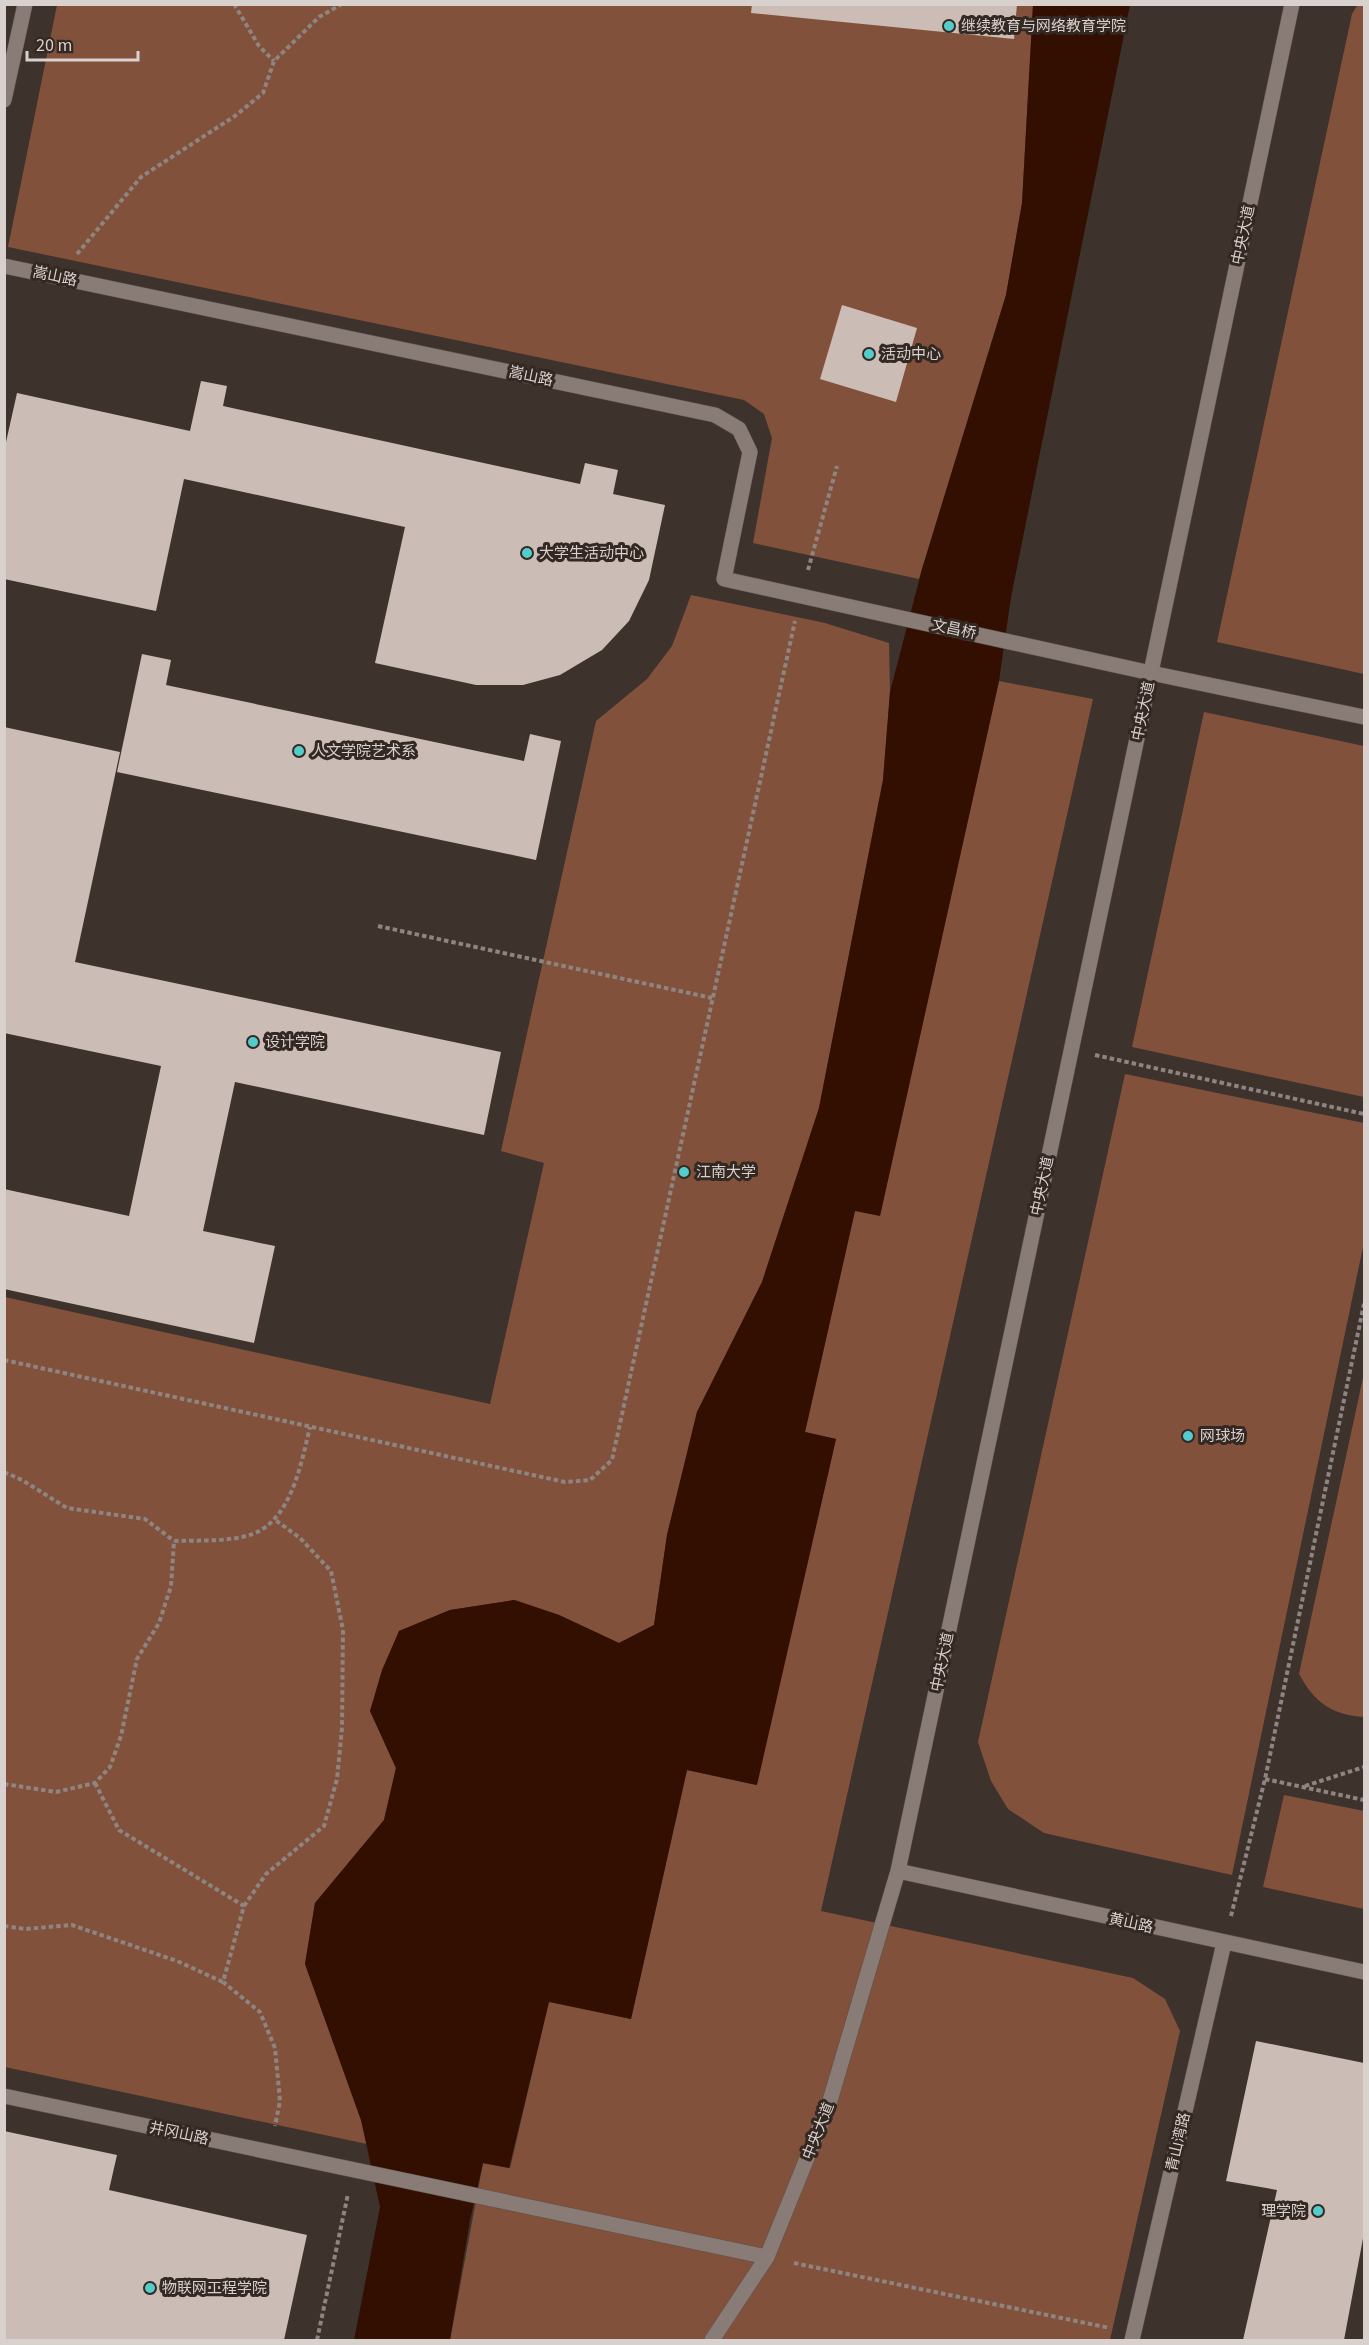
<svg xmlns="http://www.w3.org/2000/svg" width="1369" height="2345" viewBox="0 0 1369 2345" font-family="'Source Sans 3','Noto Sans SC',sans-serif">
<style>
.green{fill:#82513c}
.water{fill:#320f01}
.building{fill:#ccbcb6}
.lines{fill:none;stroke-linecap:round;stroke-linejoin:round}
.lane-casing{stroke:#5b514c;stroke-width:16}
.street-casing{stroke:#5b514c;stroke-width:16}
.path{stroke:#8e8480;stroke-width:4;stroke-dasharray:4.5 3;stroke-linecap:butt}
.lane{stroke:#897b75;stroke-width:15}
.street{stroke:#897b75;stroke-width:15}
.poi-dot{fill:#52cdcc;stroke:#342823;stroke-width:2}
.labels{text-anchor:middle;stroke-width:6;stroke-linejoin:round;paint-order:stroke}
.poi-label{font-size:15px;fill:#d9d1ce;stroke:#342823;text-anchor:start}
.street-label{font-size:15px;fill:#d9d1ce;stroke:#342823}
</style>
<rect width="100%" height="100%" fill="#3e322d"/>
<path class="green" d="M1358,4l6,1v669l-147,-32 135,-628z
M57,5h976l-11,198 -16,92 -87,284 -166,-36 19,-105 -8,-24 -20,-14 -736,-153z
M691,595l134,28 64,20 1,49 -7,88 -64,328 -57,174 -65,130 -30,123 -13,90 -35,18 -60,-28 -44,-15 -65,10 -51,21 -29,80 26,57 -12,52 -69,83 -10,61 56,156 6,24 -362,-77v-770l485,107 54,-241 -43,-12 95,-430 51,-42 25,-33z
M999,681l94,18 -272,1212 312,67 32,21 15,32 -70,309h-660l33,-177 27,5 39,-167 82,18 56,-249 69,15 80,-346 -31,-7 50,-222 25,5z
M1204,712l160,34v351l-232,-50z
M1125,1074l239,49v119l-132,633 -188,-42 -36,-24 -17,-28 -13,-39z
M1364,1373v344c-32,-2 -50,-15 -65,-43z
M1284,1795l80,16v98l-101,-22z"/>
<path class="water" d="M1033,5h97l-119,592 -12,84 -119,535 -25,-5 -50,221 31,7 -79,346 -70,-15 -56,249 -82,-17 -40,166 -26,-5 -13,57 -20,120h-96l26,-133 -19,-87 -56,-156 10,-61 69,-83 12,-52 -26,-57 12,-41 17,-39 51,-21 64,-10 45,15 60,28 35,-18 13,-90 30,-123 65,-130 57,-174 64,-328 7,-88 32,-123 84,-274 16,-92z"/>
<path class="building" d="M752,4h265l-3,35 -263,-26z
M842,305l75,23 -21,74 -76,-23z
M201,381l26,5 -4,20 357,78 5,-21 33,7 -5,24 52,11 -16,75 -20,41 -27,29 -42,25 -37,10h-47l-101,-22 30,-136 -221,-48 -28,132 -152,-32v-128l13,-58 173,38z
M142,654l29,6 -5,25 358,76 6,-27 31,7 -25,119 -419,-88z
M4,727l116,25 -45,210 426,90 -17,83 -249,-53 -32,149 72,15 -21,97 -250,-54v-100l125,27 32,-150 -157,-33z
M1256,2041l108,22v170l-20,107h-101l34,-150 -51,-9z
M4,2131l113,24 -8,35 198,45 -23,105h-280z"/>
<g class="lines">
<g class="lane-casing">
<path id="lane" d="M4,100l21,-96
M4,266l711,149 24,14 11,23 -26,127 427,94 213,44
M4,2096l763,161"/>
</g>
<g class="street-casing">
<path id="street" d="M898,1871l466,101
M712,2340l55,-83 62,-153 69,-233 394,-1867
M1132,2340l92,-397"/>
</g>
<path class="path" d="M234,4l25,42 15,15
M77,254l64,-77 94,-61 28,-23 11,-32 45,-44 23,-13
M808,570l29,-104
M378,926l334,72
M1095,1055l269,59
M4,1360l561,122 25,-2 22,-20 183,-839
M4,1472l18,8 45,28 78,11 29,22
M1265,1779l99,21
M95,1783l24,47 125,76 -21,76 37,30 15,36 5,53 -5,25
M4,1784l52,8 39,-9 15,-16 11,-31 16,-77 22,-36 12,-37 3,-45c25,-1 65,2 87,-11 32,-19 41,-70 49,-103
M1305,1786l59,-19
M244,1906l22,-32 58,-48 13,-47 5,-51 1,-98 -12,-59 -31,-33 -26,-19
M1231,1916l34,-137 99,-475
M4,1926l21,3 47,-4 105,36 46,21
M794,2263l316,65
M317,2340l31,-146"/>
<use href="#lane" class="lane"/>
<use href="#street" class="street"/>
</g>
<g class="poi-dot">
<circle cx="949" cy="26" r="6"/>
<circle cx="869" cy="354" r="6"/>
<circle cx="527" cy="553" r="6"/>
<circle cx="299" cy="751" r="6"/>
<circle cx="253" cy="1042" r="6"/>
<circle cx="684" cy="1172" r="6"/>
<circle cx="1188" cy="1436" r="6"/>
<circle cx="1318" cy="2211" r="6"/>
<circle cx="150" cy="2288" r="6"/>
</g>
<g class="labels">
<g class="poi-label">
<text x="961" y="31">继续教育与网络教育学院</text>
<text x="881" y="359">活动中心</text>
<text x="539" y="558">大学生活动中心</text>
<text x="311" y="756">人文学院艺术系</text>
<text x="265" y="1047">设计学院</text>
<text x="696" y="1177">江南大学</text>
<text x="1200" y="1441">网球场</text>
<text x="1306" y="2216" text-anchor="end">理学院</text>
<text x="162" y="2293">物联网工程学院</text>
</g>
<g class="street-label">
<text transform="translate(1243 235) rotate(-78)" y="5">中央大道</text>
<text transform="translate(55 276) rotate(12)" y="5">嵩山路</text>
<text transform="translate(531 376) rotate(12)" y="5">嵩山路</text>
<text transform="translate(954 629) rotate(12)" y="5">文昌桥</text>
<text transform="translate(1143 711) rotate(-78)" y="5">中央大道</text>
<text transform="translate(1042 1186) rotate(-78)" y="5">中央大道</text>
<text transform="translate(942 1662) rotate(-78)" y="5">中央大道</text>
<text transform="translate(1131 1923) rotate(12)" y="5">黄山路</text>
<text transform="translate(818 2131) rotate(-68)" y="5">中央大道</text>
<text transform="translate(179 2133) rotate(12)" y="5">井冈山路</text>
<text transform="translate(1178 2142) rotate(-77)" y="5">青山湾路</text>
</g>
</g>
<rect width="1369" height="2345" fill="none" stroke="#d9d1ce" stroke-width="12"/>
<path d="M27 51v9h111v-9" fill="none" stroke="#d9d1ce" stroke-width="3"/>
<text x="36" y="51" font-size="18" fill="#d9d1ce" stroke="#342823" stroke-width="4.5" paint-order="stroke">20 m</text>
</svg>
